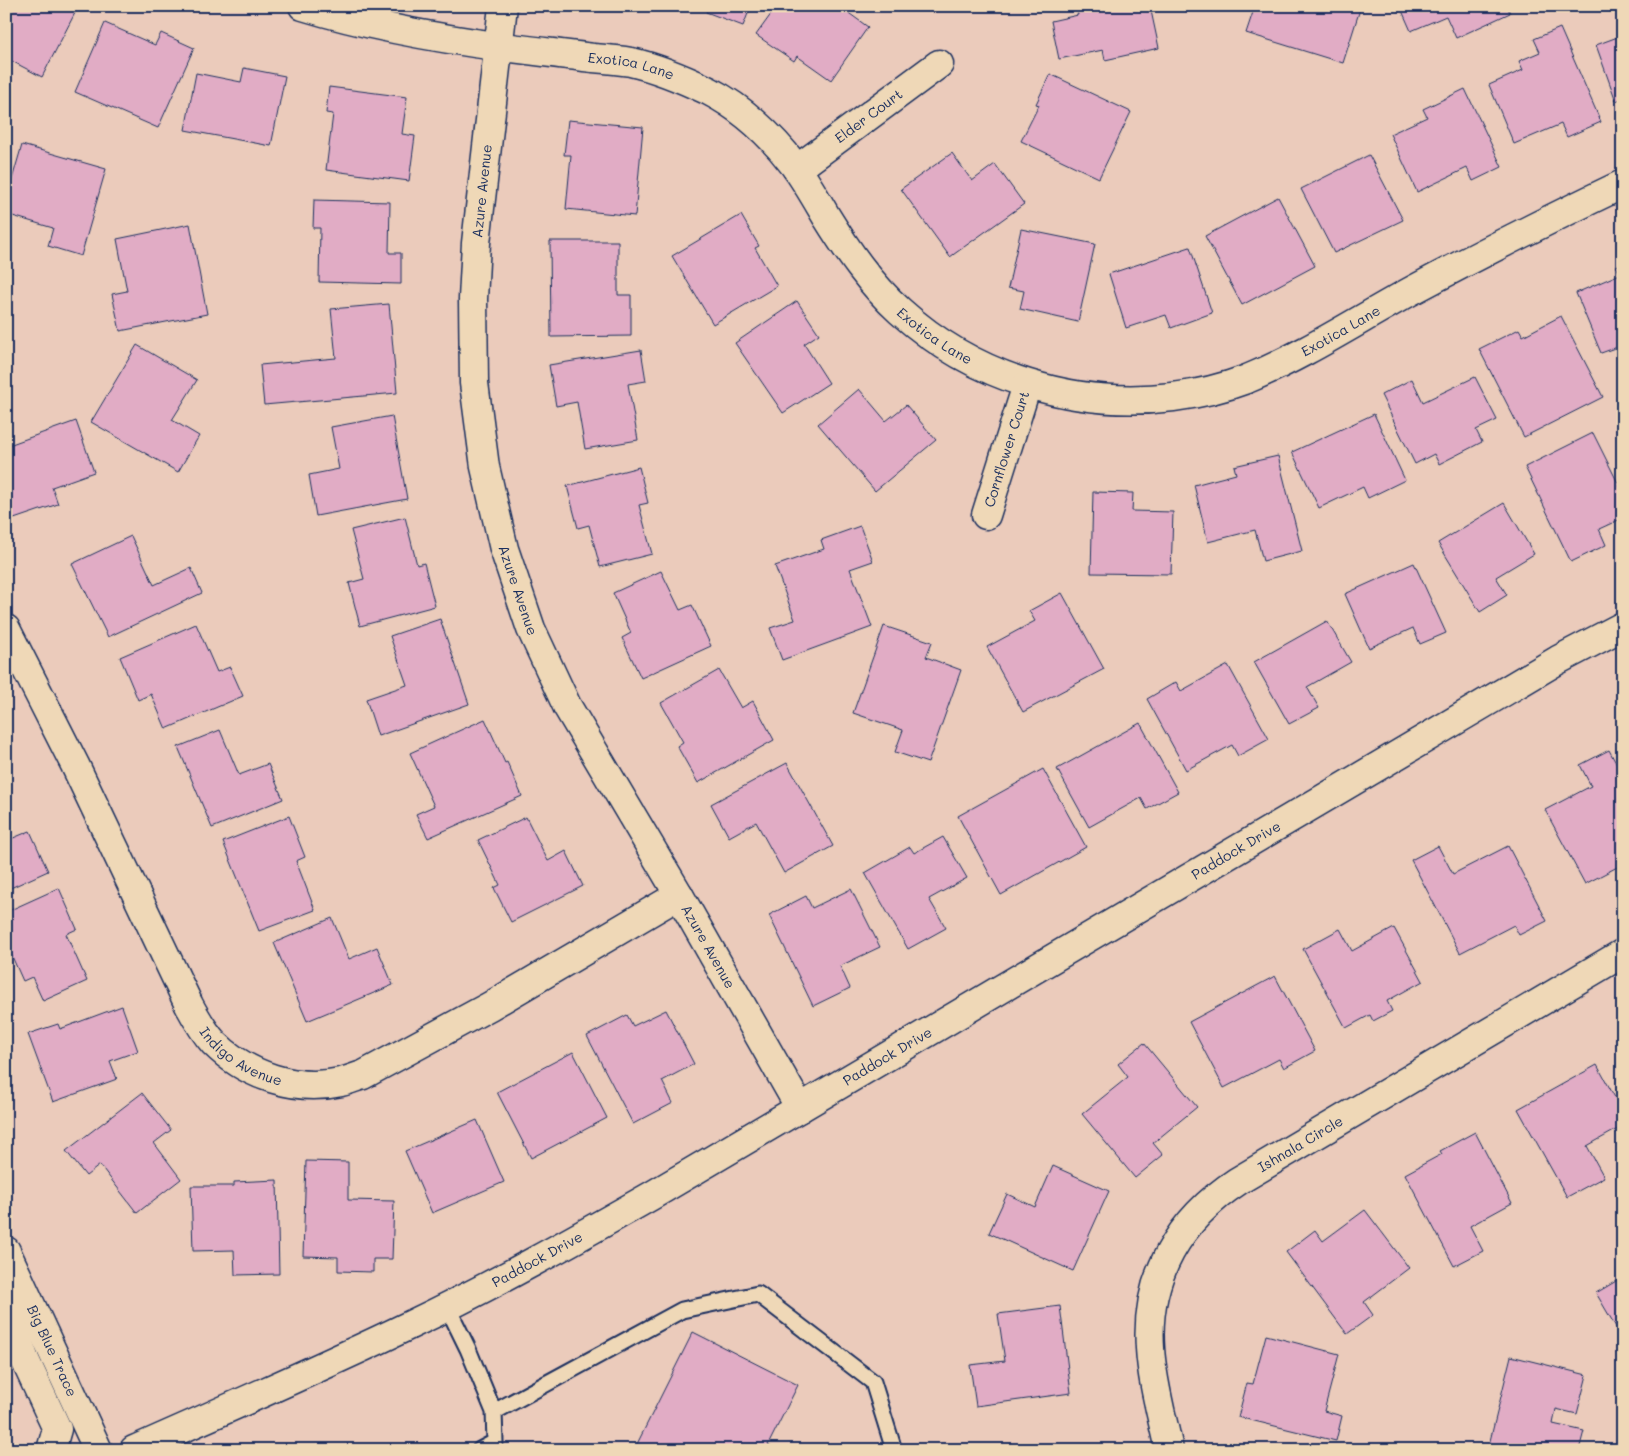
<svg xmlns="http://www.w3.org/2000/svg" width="1629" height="1456" viewBox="0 0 1629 1456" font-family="Mali,sans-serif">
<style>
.building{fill:#e1acc5;stroke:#1b2f5e}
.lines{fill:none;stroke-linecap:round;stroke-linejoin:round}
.lane-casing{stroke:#1b2f5e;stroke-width:19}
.street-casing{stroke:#1b2f5e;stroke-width:31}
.secondary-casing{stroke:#1b2f5e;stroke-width:31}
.lane{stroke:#efd8b7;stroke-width:15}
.street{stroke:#efd8b7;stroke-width:28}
.secondary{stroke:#efd8b7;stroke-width:28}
.labels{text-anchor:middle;stroke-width:4.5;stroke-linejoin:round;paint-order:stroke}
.street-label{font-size:14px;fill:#1b2f5e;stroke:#efd8b7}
</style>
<rect width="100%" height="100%" fill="#ebcbbb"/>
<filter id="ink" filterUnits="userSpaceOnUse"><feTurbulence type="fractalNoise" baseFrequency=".02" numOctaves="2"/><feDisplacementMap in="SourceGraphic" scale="10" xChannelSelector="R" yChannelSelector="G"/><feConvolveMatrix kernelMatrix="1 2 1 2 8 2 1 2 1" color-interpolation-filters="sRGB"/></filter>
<g filter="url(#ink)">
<path class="building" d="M6,6h61l9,5 -34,66 -36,-19z
M709,6h42l-8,20 -37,-14z
M777,6h62l29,21 -37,53 -34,-24 -3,5 -38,-26z
M1076,6h58l1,3 15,-3 9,42 -54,12 -2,-10 -44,9 -8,-38 27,-6z
M1255,6h106l-18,57 -97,-30z
M1400,6h107l3,7 -54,25 -10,-22 -35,15z
M105,23l50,22 6,-12 33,15 -36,80 -83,-36z
M1560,28l41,94 -34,15 -6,-13 -47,20 -25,-59 34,-15 -4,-9 21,-9 -6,-13z
M1623,35v63l-7,3 -20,-56z
M244,68l41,8 -14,70 -86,-16 11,-57 45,9z
M1050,74l81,38 -32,66 -78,-37 18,-36 -3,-1z
M329,87l78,10 -5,37 13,2 -6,45 -83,-11 7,-56 -7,-1z
M1465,89l37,78 -29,14 -6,-13 -50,24 -27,-58 37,-17 -4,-8z
M568,120l75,7 -8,89 -69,-7 5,-54h-7z
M22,145l84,24 -25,87 -33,-10 5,-18 -47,-14v-14z
M952,153l20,28 23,-17 29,40 -74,53 -49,-68z
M1369,155l34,65 -69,33 -33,-64z
M1278,197l37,69 -73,39 -37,-69z
M314,200l76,2 -1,51h12v31l-82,-2 1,-54h-7z
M741,215l18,31 -4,2 22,38 -64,38 -41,-68z
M190,224l17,90 -87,17 -8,-37 15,-3 -10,-52z
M1021,229l74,15 -17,78 -58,-13 4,-18 -16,-3z
M550,241h68v54h13v41l-80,1z
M1190,247l22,66 -41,15 -5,-13 -40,13 -17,-54z
M1623,263v82l-22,8 -25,-60 44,-19 -4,-8z
M797,301l22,33 -15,10 25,39 -46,30 -48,-70z
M389,304l8,89 -133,12 -4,-40 76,-7 -5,-49z
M1561,316l42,81 -79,40 -45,-88 40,-20 4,7z
M137,345l60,35 -25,40 27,16 -21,36 -87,-50z
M641,350l5,31 -18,3 10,56 -53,9 -8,-47 -21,4 -7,-41z
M1475,377l22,43 -21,10 6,12 -43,22 -5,-10 -19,10 -34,-69 31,-16 11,23z
M859,389l27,32 20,-16 30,35 -61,51 -57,-67z
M1374,414l31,66 -37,18 -5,-11 -44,21 -27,-56z
M392,416l15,83 -91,17 -7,-41 30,-6 -8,-42z
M76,421l18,51 -42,15 6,17 -47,16 -5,-13v-61z
M1593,433l30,60v25l-24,11 7,16 -35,17 -46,-95z
M1278,456l24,95 -39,10 -8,-31 -47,12 -14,-57 42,-11 -2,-8z
M639,467l9,36 -9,2 13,49 -52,13 -11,-42 -11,3 -11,-42z
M1093,492l40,1 -1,18 41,1 -2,62 -80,-1z
M1504,503l30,51 -38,23 11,18 -27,17 -42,-69z
M405,517l12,48 7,-2 11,43 -75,20 -11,-43 15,-4 -13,-49z
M860,526l13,35 -23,8 22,58 -90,33 -12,-32 25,-8 -20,-54 49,-17 -3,-9z
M131,536l23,49 37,-17 11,25 -94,44 -36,-73z
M1414,563l32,70 -26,11 -7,-16 -44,20 -24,-54z
M661,571l19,39 12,-5 19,41 -70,32 -19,-40 9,-5 -18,-40z
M1062,593l42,76 -81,43 -36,-65 48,-26 -6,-10z
M440,619l29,85 -91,32 -12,-37 41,-14 -17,-49z
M1327,621l24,41 -44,25 12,21 -30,16 -35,-62z
M196,624l21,48 13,-5 13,29 -77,33 -15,-35 -13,6 -18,-43z
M884,626l48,16 -6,15 35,13 -33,93 -33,-11 8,-22 -50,-17z
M1228,665l41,74 -31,17 -6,-11 -46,25 -39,-71 29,-17 5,9z
M719,670l22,38 12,-7 21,39 -76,43 -21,-37 6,-4 -22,-39z
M485,719l20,44 2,-1 15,34 -94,42 -12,-24 18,-8 -24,-53z
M1140,723l38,69 -31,17 -6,-11 -52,29 -32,-58z
M220,730l19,45 29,-11 15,35 -71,29 -34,-81z
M1609,750l14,26v88l-38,20 -40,-74 46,-24 -11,-21z
M787,763l46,83 -49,27 -28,-51 -27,15 -18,-33z
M1043,769l43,78 -85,48 -43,-79z
M289,816l16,41 -9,4 19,49 -56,21 -36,-89z
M526,817l22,44 18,-10 17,35 -72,36 -17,-34 6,-3 -22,-45z
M30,831l18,40 -42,19v-49z
M943,837l24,41 -38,21 17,29 -38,21 -43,-76 45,-26 4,6z
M1438,846l15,28 55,-28 39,75 -28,14 -5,-10 -54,28 -49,-93z
M59,888l18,41 -11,5 21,47 -44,20 -11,-24 -9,4 -17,-38v-31z
M851,889l29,58 -40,19 10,22 -37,18 -44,-91 37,-19 6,12z
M332,918l17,41 28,-12 16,38 -86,36 -33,-78z
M1394,928l29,53 -36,20 5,10 -19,10 -3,-6 -24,13 -43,-79 37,-20 12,22z
M1275,976l40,75 -31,17 -5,-9 -55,29 -35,-66z
M122,1006l16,45 -28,10 7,18 -64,23 -25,-68 30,-10 2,5z
M666,1010l28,54 -32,17 11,22 -40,21 -46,-88 40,-21 6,11z
M1144,1043l53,64 -44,36 10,12 -28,23 -53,-64 46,-37 -10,-13z
M573,1052l34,66 -76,40 -34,-66z
M1597,1065l26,47v14l-36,20 17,31 -37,20 -49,-88z
M142,1093l29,37 -17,13 27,36 -44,34 -37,-48 -14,11 -20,-25z
M477,1120l27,62 -72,31 -27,-62z
M1475,1132l37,71 -42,23 13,25 -29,15 -49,-92 37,-20 -2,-3z
M306,1161l42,1v38l46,1 -2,58h-19v13l-35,-1v-14l-35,-1z
M1053,1166l56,25 -36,80 -84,-38 18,-39 28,13z
M277,1180l2,94 -44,1 -1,-25 -41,1 -2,-65h43v-4z
M1365,1210l44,58 -45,34 9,13 -26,19 -61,-82 29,-22 8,11z
M1623,1277v62l-27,-46z
M1060,1306l11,87 -95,13 -6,-41 35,-4 -7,-47z
M693,1332l105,53 -30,60 3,2 -2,3h-135z
M1266,1335l73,19 -15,57 18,5 -6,25 -98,-24 9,-34 6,1z
M1511,1356l76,19 -10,39 -21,-5 -3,15 31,7 -5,19h-72l-18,-5z"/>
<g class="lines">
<g class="lane-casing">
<path id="lane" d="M447,1306l21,43 26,63 188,-102 76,-16 115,88 21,68
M480,1450l15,-8 -1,-30"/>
</g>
<g class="street-casing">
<g id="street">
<path id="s1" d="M303,6c65,20 133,32 200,41 30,4 60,7 90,11 13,1 26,2 38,4 27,6 53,17 78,29 33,17 63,45 85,74 12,16 22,34 32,51 21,34 44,68 74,95 74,67 175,98 273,86 25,-3 50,-9 74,-18 58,-24 111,-59 166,-89 69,-37 139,-72 210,-106"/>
<path id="s2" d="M503,6l-27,237 -3,56 1,84 11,84 19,82 27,80 36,77 112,189 121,213"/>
<path id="s3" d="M797,169l142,-105"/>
<path id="s4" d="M986,515l41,-130"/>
<path id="s5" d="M6,629l69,136 114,240c7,13 15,27 25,38 33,33 82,49 127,39 8,-2 15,-5 22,-7l127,-69 189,-111"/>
<path id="s6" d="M1169,1450c-7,-34 -17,-68 -19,-102 -5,-72 30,-129 88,-167l385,-228"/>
</g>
</g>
<g class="secondary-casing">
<g id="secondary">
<path id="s7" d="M6,1251l92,199"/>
<path d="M6,1308l19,52 32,69 -6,21"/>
<path id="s8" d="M134,1450c92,-41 185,-81 276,-125 82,-39 162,-84 241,-129l907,-536 65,-34"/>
</g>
</g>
<use href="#lane" class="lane"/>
<use href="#street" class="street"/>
<use href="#secondary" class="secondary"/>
</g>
</g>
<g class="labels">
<g class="street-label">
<text dy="5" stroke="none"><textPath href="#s1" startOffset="334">Exotica Lane</textPath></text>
<text dy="5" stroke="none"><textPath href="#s3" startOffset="89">Elder Court</textPath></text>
<text transform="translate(482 191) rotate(-84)" y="5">Azure Avenue</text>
<text dy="5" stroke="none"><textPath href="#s1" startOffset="1188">Exotica Lane</textPath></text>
<text dy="5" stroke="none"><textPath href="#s1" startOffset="754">Exotica Lane</textPath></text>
<text dy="5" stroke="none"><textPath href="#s4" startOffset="69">Cornflower Court</textPath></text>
<text dy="5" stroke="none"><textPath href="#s2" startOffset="591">Azure Avenue</textPath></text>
<text dy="5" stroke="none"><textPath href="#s8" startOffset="1256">Paddock Drive</textPath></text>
<text dy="5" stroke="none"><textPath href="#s2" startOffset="996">Azure Avenue</textPath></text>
<text dy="5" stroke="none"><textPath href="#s5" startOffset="494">Indigo Avenue</textPath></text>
<text dy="5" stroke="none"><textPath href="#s8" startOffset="851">Paddock Drive</textPath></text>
<text dy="5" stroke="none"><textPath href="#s6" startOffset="375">Ishnala Circle</textPath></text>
<text dy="5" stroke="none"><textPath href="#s8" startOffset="446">Paddock Drive</textPath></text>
<text dy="5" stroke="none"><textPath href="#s7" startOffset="110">Big Blue Trace</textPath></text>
</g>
</g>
<rect width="1629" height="1456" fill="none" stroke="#efd8b7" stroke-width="25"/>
<rect x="12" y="12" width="1604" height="1431" fill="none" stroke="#1b2f5e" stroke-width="2" filter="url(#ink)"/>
</svg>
